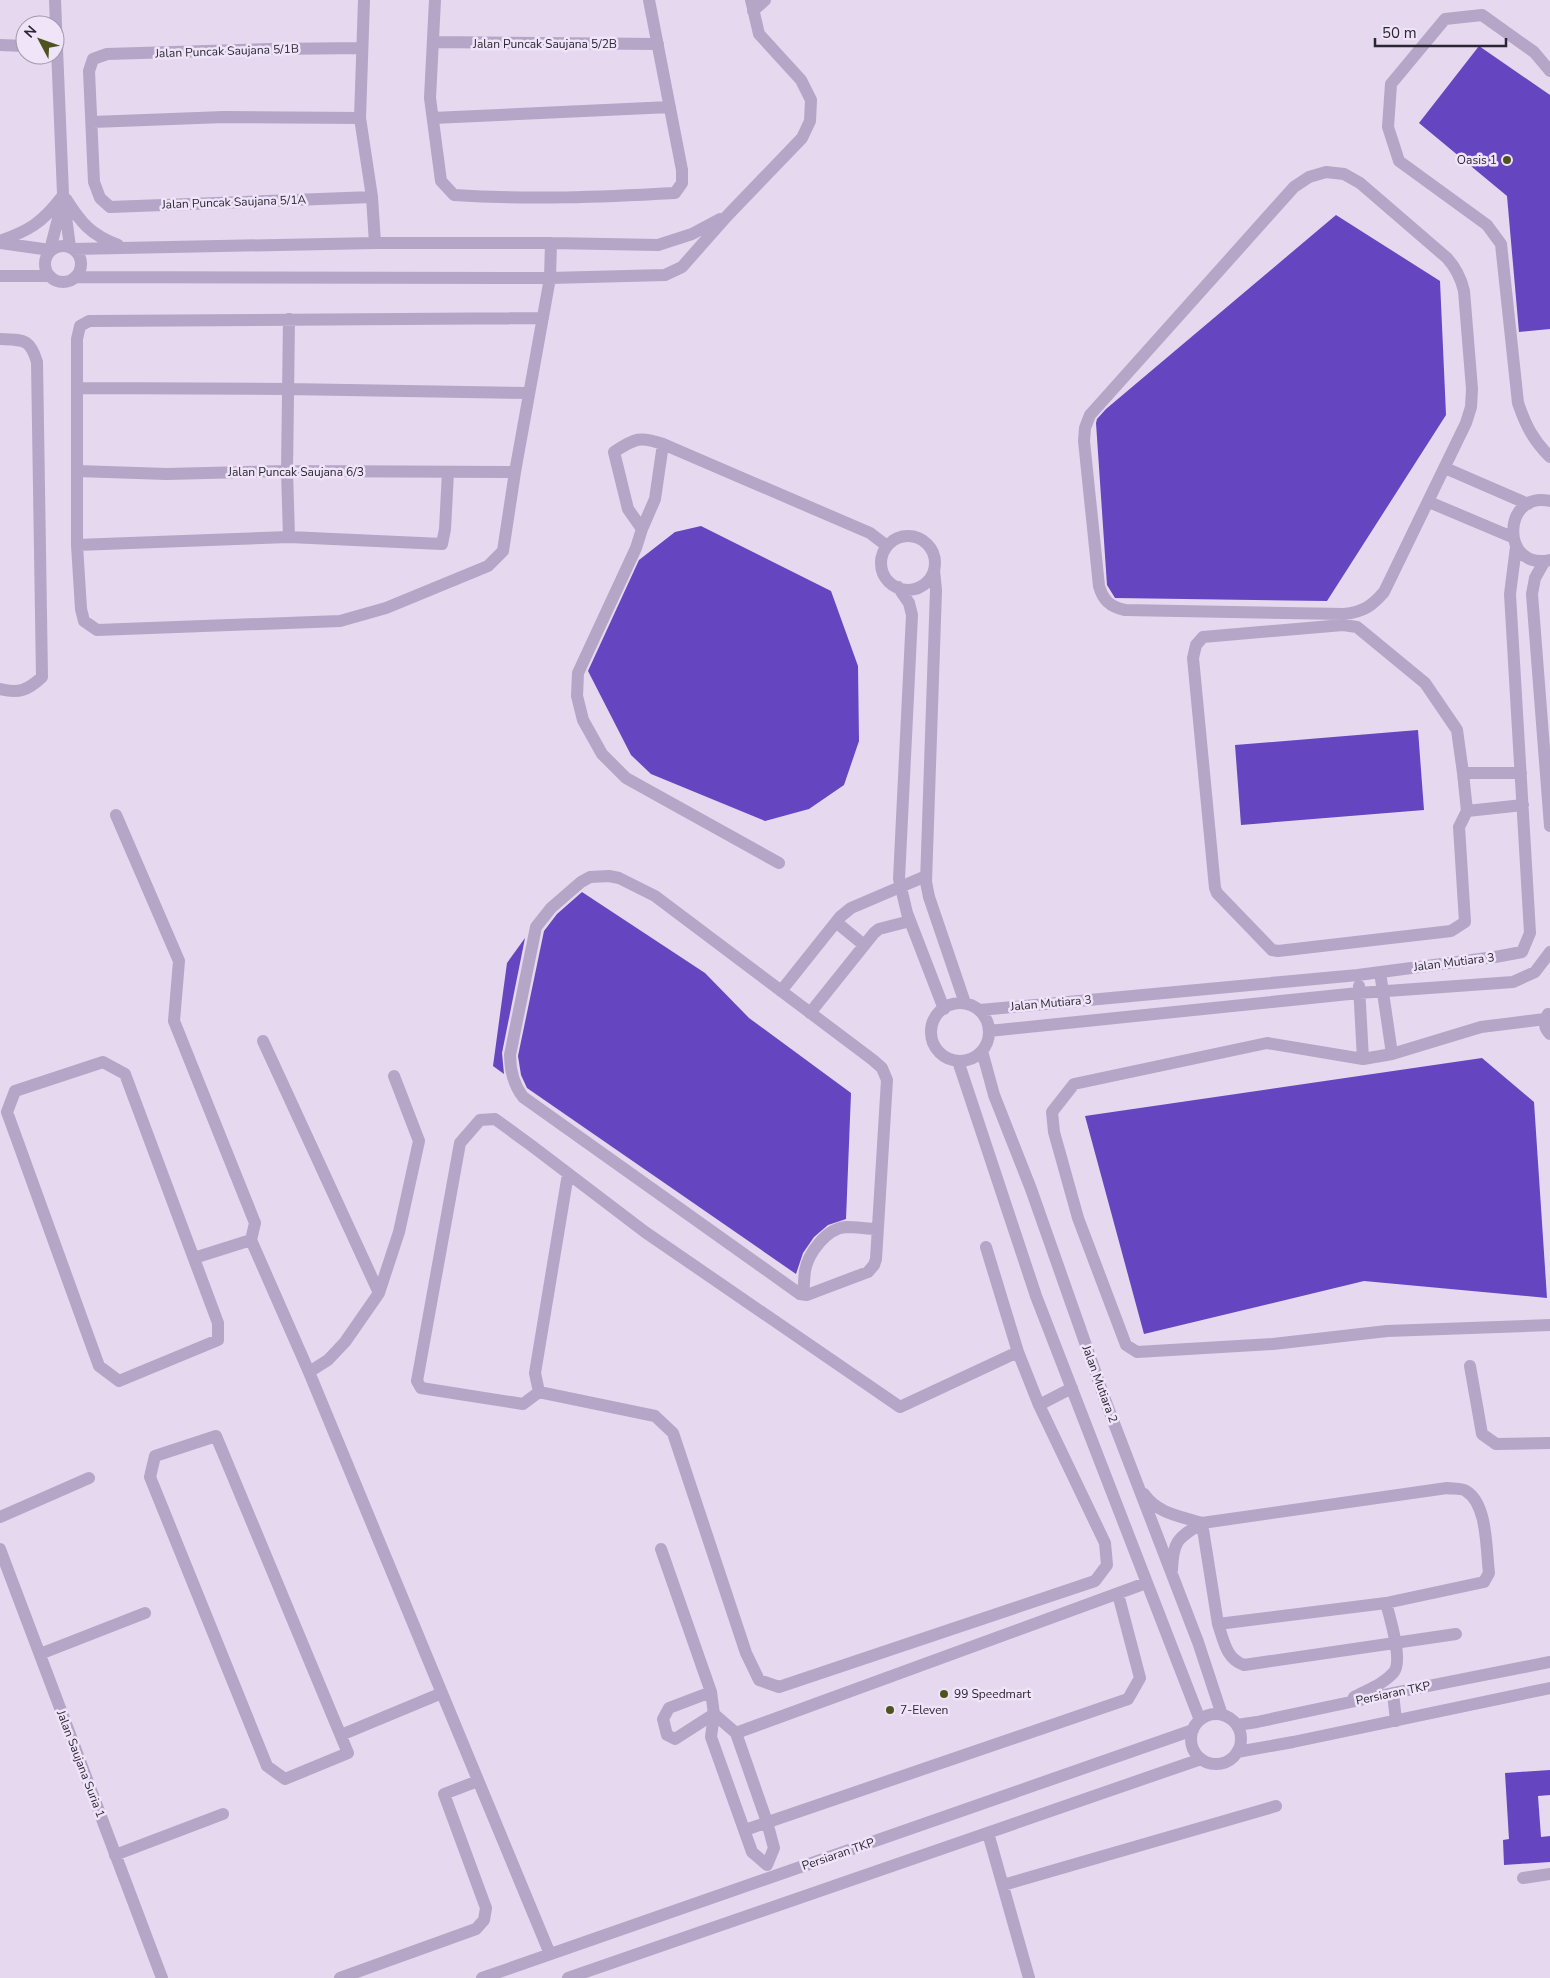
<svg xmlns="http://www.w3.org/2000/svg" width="1550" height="1978" viewBox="0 0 1550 1978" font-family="'Nunito Sans',sans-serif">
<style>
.building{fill:#6645c0}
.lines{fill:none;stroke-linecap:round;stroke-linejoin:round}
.minor{stroke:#b5a5c7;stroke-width:12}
.poi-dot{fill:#4d521e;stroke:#efe4f8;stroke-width:2}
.labels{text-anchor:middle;stroke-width:5;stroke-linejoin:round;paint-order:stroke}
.street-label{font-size:12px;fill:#2a2633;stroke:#efe4f8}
.poi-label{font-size:12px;fill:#2a2633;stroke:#efe4f8;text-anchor:start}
</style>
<rect width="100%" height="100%" fill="#e5d8ef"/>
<path class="building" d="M1479,46l71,49v234l-31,3 -12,-136 -88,-73z
M1336,215l104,66 6,134 -119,186 -212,-3 -8,-13 -11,-162 1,-4 9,-10z
M701,526l130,65 27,75 1,75 -15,44 -35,24 -44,12 -114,-47 -20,-19 -43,-84 51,-111 36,-28z
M1418,730l6,80 -183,15 -6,-80z
M582,892l123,81 44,45 102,75 -5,126 -18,6 -14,12 -11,16 -7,21 -269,-186 -6,-13 -3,-19 26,-125 13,-17z
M525,938l-23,115 2,21 -11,-8 14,-103z
M1482,1058l52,44 13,196 -183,-17 -220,53 -59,-218z
M1550,1770v25l-12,1 3,41 9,-1v26l-46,3 -1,-25 6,-1 -4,-66z"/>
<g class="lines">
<path class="minor" d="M55,0l8,194 7,53
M364,0l-4,118 12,79 3,46
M435,0l-5,98 11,83 13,14c74,5 148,2 221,-2l7,-10v-13l-33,-170
M753,11l12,-11
M433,42l225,2
M0,45l25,1
M361,48l-90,1 -164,5 -14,5 -4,12 5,111 6,16 10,9 262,-10
M1550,71l-16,-19 -52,-37 -37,4 -54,65 -3,43 11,34 88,64 14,19 17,159c8,23 15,37 32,54
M433,118l237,-11
M92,122l132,-5 136,1
M1326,172l18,2 16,9 87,75c9,10 14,20 17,33l8,98 -1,18 -5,16 -82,169c-12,14 -21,20 -40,22l-219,-4c-15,-3 -22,-10 -26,-24l-15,-145 1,-13 5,-13 204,-228 15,-10z
M66,199c15,24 25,36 52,46
M0,241c28,-10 42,-18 61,-43
M0,243l50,7 12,-47
M45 264a18 18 0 1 1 36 0a18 18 0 1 1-36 0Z
M73,249l302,-6h176l107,2 34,-11 28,-15
M0,276h50
M75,277l475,1 115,-3 17,-8 45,-51 75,-78 8,-17 1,-21 -10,-20 -42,-46 -8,-34
M543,318l-454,3 -9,5 -3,13v206l4,64 3,12 13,9 243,-9 46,-13 102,-42 15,-15 12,-79 35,-194 1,-35
M0,339c23,1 30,-1 37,23l5,315c-14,13 -23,17 -42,12
M77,388l210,1 242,4
M663,444l-8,55 -13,30 -14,-20 -14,-57c21,-14 26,-16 49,-8l207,89 17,13
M1445,468l83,36
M77,471l90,3 120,-3 228,1
M1550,501c-48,-11 -50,70 0,59
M1429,502l83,35
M642,529l-6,19 -58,125 -1,23 6,24 19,34 24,24 153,85
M881 563a27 27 0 1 1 54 0a27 27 0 1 1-54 0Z
M289,537l-2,-66 2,-152
M77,545l212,-8 153,7 3,-15 3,-57
M1544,562l-9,16 -3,16 18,232
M934,570l2,20 -10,292 3,15 36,106
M898,587l11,16 3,12 -13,264 8,34 37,96
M1463,773h58
M1467,811l-4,-38 -6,-43 -32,-47 -68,-56 -14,-2 -140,12 -7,8 -3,13 22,230 2,5 55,57 6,1 173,-20 14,-9 -6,-95 8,-16 56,-6
M116,815l63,146 -5,60 81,202 -4,17 58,132 241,582
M609,876l10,2 36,18 218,164 9,8 5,12 -11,179 -2,6 -6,7 -61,23 -7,-1 -277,-197c-9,-12 -13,-27 -13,-42l26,-128 15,-19 30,-26 9,-5z
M836,922l28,23
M1380,972l12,82
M1359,986l4,73
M781,991l59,-74 11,-9 75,-32
M931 1032a29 29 0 1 1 58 0a29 29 0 1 1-58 0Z
M980,1010l378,-35 137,-18 27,-5 8,-19 -20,-339 6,-47
M810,1013l64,-80 5,-4 31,-8
M1548,1014c-5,7 -4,14 2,20
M1545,1019l-64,8 -89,27 -29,5 -96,-16 -193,41 -22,28 2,20 24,86 48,127 11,7 136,-8 114,-13 163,-6
M989,1031l370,-38 154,-11 22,-10 15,-20
M263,1041l116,252 -34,49 -17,18 -19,12
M982,1051l12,44 37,94 76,216 91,237 24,73
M958,1061l78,235 164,424
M103,1062l22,12 93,249v17l-99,41 -20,-15 -92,-254 8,-21z
M986,1247l32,105
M194,1258l57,-18
M379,1293l20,-61 20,-91 -25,-65
M803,1294c1,-7 1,-16 2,-23 3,-18 22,-43 41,-44 11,0 22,2 32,2
M1470,1366l12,68 14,10 54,-1
M539,1392l-4,-19 33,-199
M1039,1405l-21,-53 -118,55 -255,-175 -113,-86 -37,-27 -15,1 -20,23 -43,238 4,7 102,16 16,-12 116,24 18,17 73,220 13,27 20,7 316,-106 12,-16 -2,-22 -66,-138 33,-17
M216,1436l132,317 -63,26 -18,-13 -117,-289 5,-21z
M1447,1488c5,1 15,0 19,3 22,13 20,60 23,82l-5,9 -98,21 -168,21 -16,-101z
M1144,1494c14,20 36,22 58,29 -24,15 -29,17 -30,47
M0,1517l89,-39
M0,1549l162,429
M661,1549l50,143 3,22 -3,23 41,115 15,13 7,-17 -7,-26 -31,-89 -22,-19
M1218,1624c6,17 8,35 26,41l212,-31
M40,1654l105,-41
M711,1692l-42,16 -6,11 4,16 8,4 39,-25
M1393,1693l3,28
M1354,1697c13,-7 30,-13 40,-25 9,-12 -4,-54 -8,-69
M1191 1739a25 25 0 1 1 50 0a25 25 0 1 1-50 0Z
M1237,1725l20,-3 136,-29 157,-31
M736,1733l410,-150
M341,1735l101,-42
M1237,1752l56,-10 257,-54
M745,1830l383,-131 12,-21 -22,-84
M988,1833l41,145
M115,1855l108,-41
M1523,1878l27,-4
M1003,1885l273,-79
M340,1978l136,-49 8,-9 2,-12 -42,-114 34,-13
M482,1978l711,-248
M568,1978l633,-219"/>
</g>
<g class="poi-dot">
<circle cx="1507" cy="160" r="5"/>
<circle cx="944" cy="1694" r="5"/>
<circle cx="890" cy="1710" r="5"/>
</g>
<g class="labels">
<g class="street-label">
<text x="545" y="48">Jalan Puncak Saujana 5/2B</text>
<text transform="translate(227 51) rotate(-2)" y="4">Jalan Puncak Saujana 5/1B</text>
<text transform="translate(234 202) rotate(-2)" y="4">Jalan Puncak Saujana 5/1A</text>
<text x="296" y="476">Jalan Puncak Saujana 6/3</text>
<text transform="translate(1454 962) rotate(-7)" y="4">Jalan Mutiara 3</text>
<text transform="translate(1051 1003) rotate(-5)" y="4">Jalan Mutiara 3</text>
<text transform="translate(1100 1384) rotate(70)" y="4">Jalan Mutiara 2</text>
<text transform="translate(1393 1693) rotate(-12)" y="4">Persiaran TKP</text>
<text transform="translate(81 1764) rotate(69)" y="4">Jalan Saujana Suria 1</text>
<text transform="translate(838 1854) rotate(-19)" y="4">Persiaran TKP</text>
</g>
<g class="poi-label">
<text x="1497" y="164" text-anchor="end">Oasis 1</text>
<text x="954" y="1698">99 Speedmart</text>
<text x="900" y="1714">7-Eleven</text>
</g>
</g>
<g transform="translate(40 40) rotate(311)"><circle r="24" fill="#efe4f8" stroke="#a098a9"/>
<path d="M0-4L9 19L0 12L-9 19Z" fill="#4d521e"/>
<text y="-8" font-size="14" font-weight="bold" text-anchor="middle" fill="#2a2633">N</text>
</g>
<path d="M1375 38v8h131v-8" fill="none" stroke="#2a2633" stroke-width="2.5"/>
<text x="1382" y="38" font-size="15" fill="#2a2633" stroke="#efe4f8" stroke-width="4" paint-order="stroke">50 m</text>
</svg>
